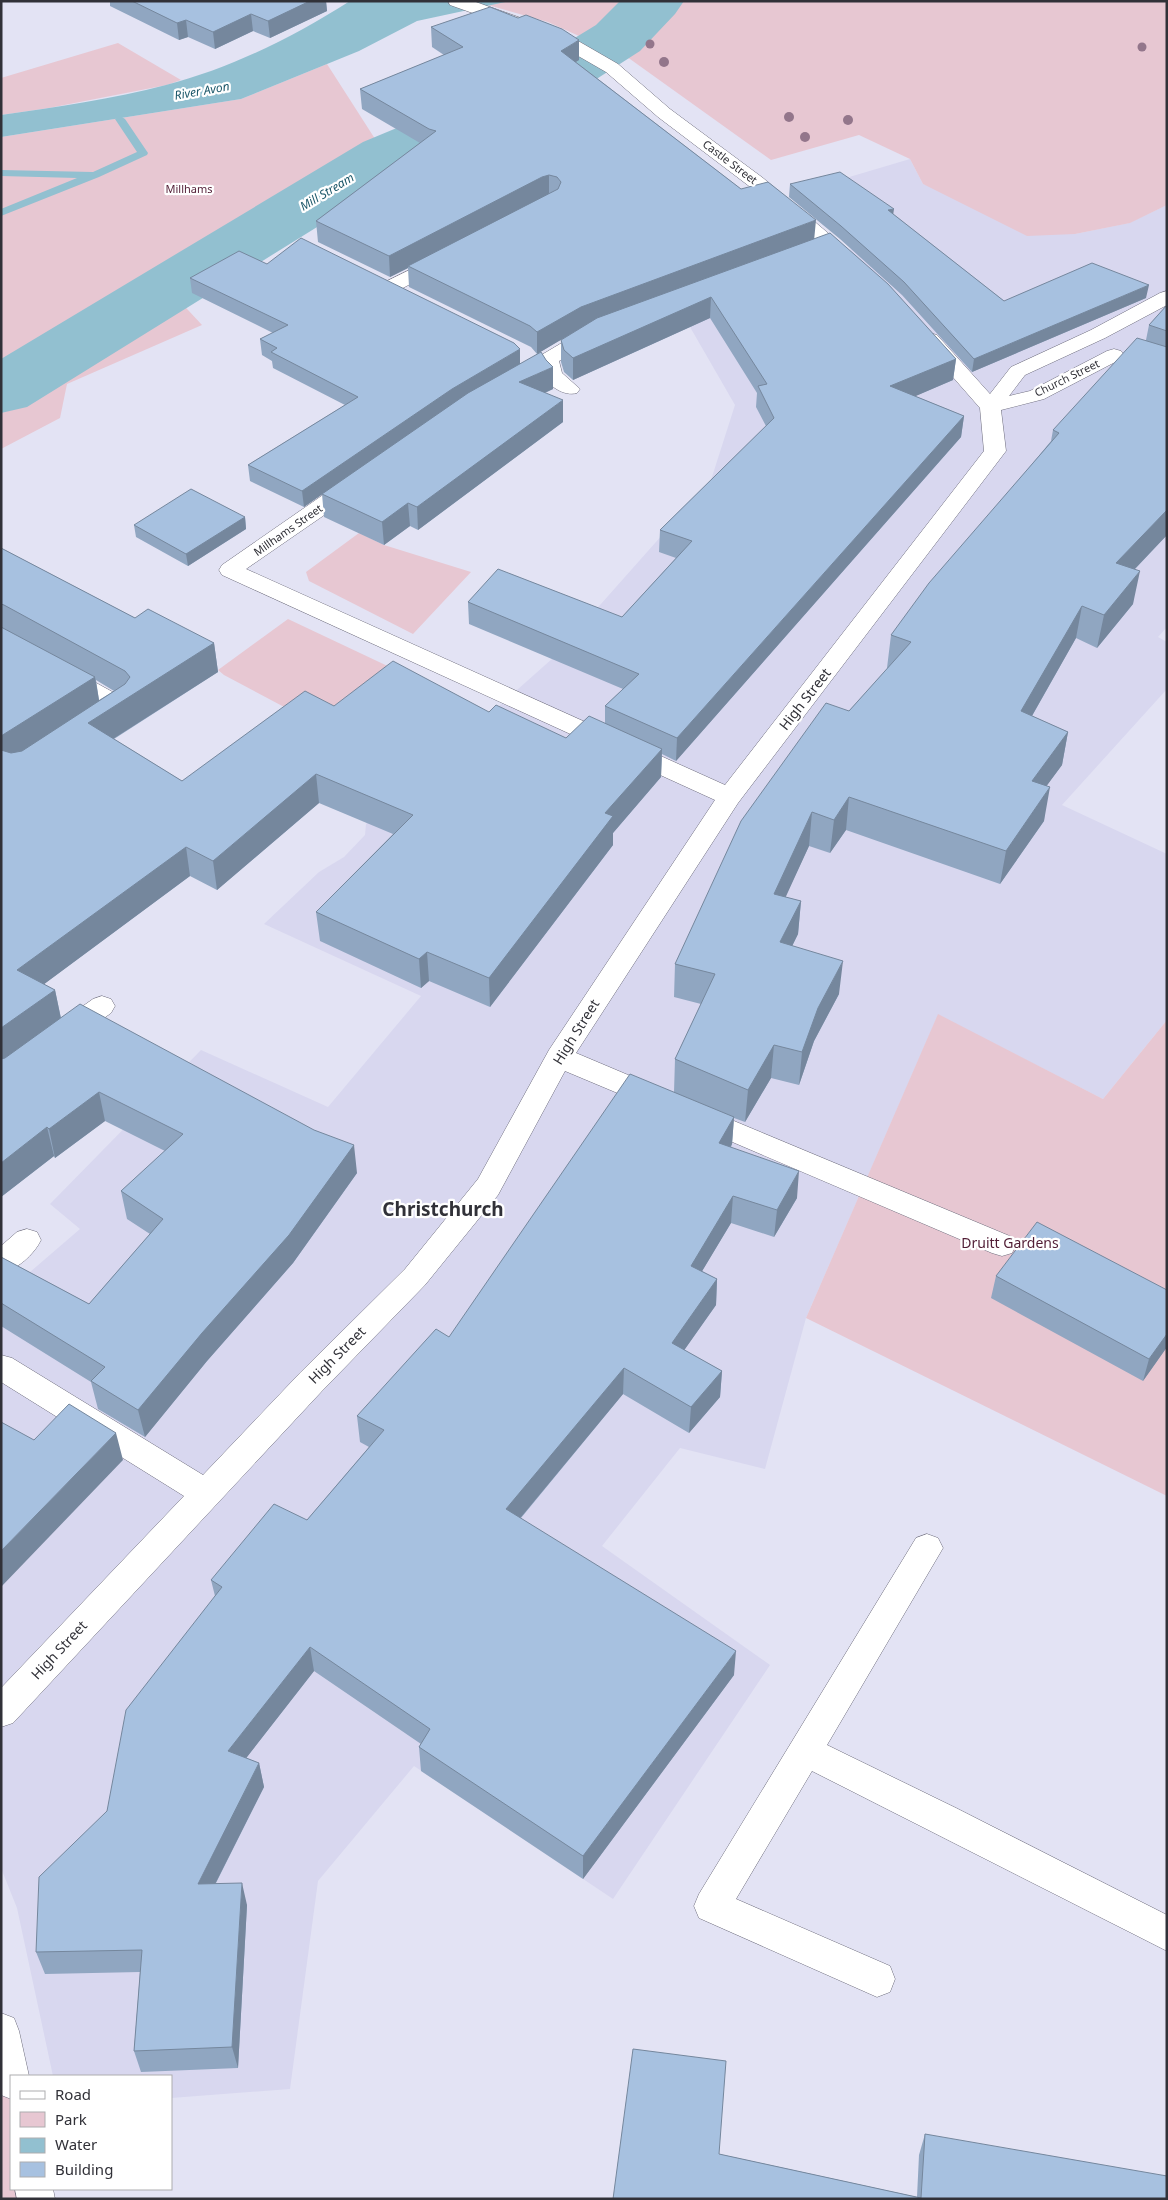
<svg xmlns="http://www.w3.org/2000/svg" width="1168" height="2200" viewBox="0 0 1168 2200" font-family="'Noto Sans',sans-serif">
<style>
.built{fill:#d8d7ef}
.green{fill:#e7c7d2}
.water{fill:#92c0d0}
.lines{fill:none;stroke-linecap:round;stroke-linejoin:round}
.stream{fill:#92c0d0;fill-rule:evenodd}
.river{fill:#92c0d0;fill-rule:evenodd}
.minor-casing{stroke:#6d6c7c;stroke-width:1}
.major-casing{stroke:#6d6c7c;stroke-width:1}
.minor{fill:#fff;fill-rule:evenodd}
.major{fill:#fff;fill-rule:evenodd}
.tree{fill:#93768b}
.wall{fill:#90a6c1;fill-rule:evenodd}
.shaded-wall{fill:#75879d}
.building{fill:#a7c1e0;stroke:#75879d}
.labels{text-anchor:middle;stroke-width:4.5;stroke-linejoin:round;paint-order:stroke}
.far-street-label{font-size:11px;fill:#313138;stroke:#fff}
.far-park-label{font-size:11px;fill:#511d35;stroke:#fff}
.far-water-label{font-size:12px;font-style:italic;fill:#1b5769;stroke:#fff}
.street-label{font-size:14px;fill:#313138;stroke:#fff}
.park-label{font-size:14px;fill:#511d35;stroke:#fff}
.district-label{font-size:19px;font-weight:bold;fill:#313138;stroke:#fff}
</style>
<rect width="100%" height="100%" fill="#e3e3f4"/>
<path class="built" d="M910,159l13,25 152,50 54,-11 38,-18v422l-9,10 9,5v47l-105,116 105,49v166l-64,79 -165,-84 -132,303 -41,151 -85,-21 -78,98 168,119 -157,234 -199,-133 -96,115 -28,208 -119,9v-22h-118l-36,-168 -16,-40v-571l79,-68 -30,-25 151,-154 127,57 93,-111 -157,-72 55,-52 25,-15 21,-22 1,-11 187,-166 158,-178 24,-75 -45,-78 -11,-14 178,-66 -65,-53z"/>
<path class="green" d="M510,1h657v204l-37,18 -55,11 -48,2 -104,-52 -13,-25 -51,-24 -88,25 -141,-101 -82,-37 -60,-17z
M118,43l63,37 -14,5 -118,23 -48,7v-37z
M327,64l59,92 -211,140 27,29 -135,59 -7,34 -59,31v-312l240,-38z
M359,533l25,12 87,27 -58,62 -104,-53 -3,-9z
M288,619l108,51 -59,65 -113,-60 -6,-5z
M938,1014l165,85 64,-79v476l-361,-178z
M1,2031l10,49v109h23l2,10h-35z"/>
<path class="water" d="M350,1h160l-93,20 -58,30 -118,48 -240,38v-22c55,-8 112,-16 165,-30 66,-17 127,-48 184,-84z"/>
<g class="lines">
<path class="stream" d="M120,116l5,3 23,34 -1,2 -48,22 -98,39v-7l76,-31 -76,-2v-6l92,2 44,-20 -22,-33z"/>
<path class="river" d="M620,1h64l-9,13 -35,37 -101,65 -130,54 -382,237 -26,6v-54l362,-217 130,-54 103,-63z"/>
<g class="minor-casing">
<path id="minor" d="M448,1h25l93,33 52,30 52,45 93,69 98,83 -3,4 -7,2 -7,-2 -95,-79 -91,-69 -52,-45 -52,-30 -104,-37z
M442,254l7,2 3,4 -3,4 -52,27 -7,2 -7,-2 -3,-4 3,-4z
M1167,291v14l-62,33 -80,37 -16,21 21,-5 77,-40 7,-2 7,2 3,4 -3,4 -77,40 -43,11 5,41 -268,352 -162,250 90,38 4,7 -4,7 -10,3 -10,-3 -81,-34 -67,124 -73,90 -103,106 -309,332 -12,4v-39l183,-192 -183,-114v-27l11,3 191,117 97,-102 105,-104 73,-90 71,-129 166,-250 -493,-225 -3,-5 3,-5 124,-86 8,-1 8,1 3,5 -3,5 -116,80 479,216 259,-334 -4,-43 -57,-65 -3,-4 3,-4 7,-2 7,2 53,59 21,-27 80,-37 69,-37z
M594,326l7,2 3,4 -3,4 -42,25 3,12 18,16 -3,4c-13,4 -31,-8 -35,-21 -12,6 -22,16 -36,12l-3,-4 3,-4 81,-48z
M1,633l8,2 120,66 4,5c-8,12 -23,19 -36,15l-4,-5 4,-5 7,-5 -103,-56z
M102,996l9,3 4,7 -4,7 -100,72 -10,3v-24l92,-65z
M698,1106l314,131 4,8 -4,8 -10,3 -10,-3 -304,-130 -4,-7 4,-7z
M27,1229l10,3 4,8c-7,15 -24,29 -40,34v-28l16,-14z
M927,1534l11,4 5,10 -116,197 129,63 211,107v36l-355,-180 -76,128 154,67 5,13 -5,13 -13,5 -178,-79 -5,-12 5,-12 217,-356z"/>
</g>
<g class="major-casing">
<path id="major" d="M1,2013l13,5 5,13 10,45h-18v23l-10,-4z
M15,2189h38l2,10h-38z"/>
</g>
<use href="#minor" class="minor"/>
<use href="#major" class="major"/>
</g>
<g class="tree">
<circle cx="650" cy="44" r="4.5"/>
<circle cx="1142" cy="47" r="4.5"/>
<circle cx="664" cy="62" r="5"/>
<circle cx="789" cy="117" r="5"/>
<circle cx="848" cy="120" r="5"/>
<circle cx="805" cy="137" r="5"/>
</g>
<path class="wall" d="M110,1h216l1,10 -57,27 -17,-7 -38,18 -27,-12 -9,3 -69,-34z
M431,27l148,33 -3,2 165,127 73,50 142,120 -3,21 -38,16 49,20 -3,21 -285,324 -14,-7 -1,23 -48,56v12l-123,162 -61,-26 -8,7 -101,-47 -4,-29 77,-78 -74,-31 -102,87 -27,-14 -146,108 11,6 6,28 296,155 -64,90 -86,98 -62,76 -47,-28 -7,-27 -90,-56v-69l88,47 61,-70 -23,-15 -6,-28 44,-40 -60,-30 -50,37 -1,-2 -53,41v-649l134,70 79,25 4,29 -104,67 68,42 152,-75 155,6 77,26 39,-15v-17l18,-17 -154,-65 -1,-22 154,15 54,-59 -17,-6 1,-22 106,-104 -10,-19 1,-14 -47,-75 -137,62 -9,-8 -3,-10v-22l4,-3 -28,17 -6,-7 -122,-60 -1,-19 -18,9 -72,-35 -2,-21 104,-78 -58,-34 -2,-20 84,-34 -12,-8zM96,680l18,11 -15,9z
M790,184l103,30 111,87 142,-3 -174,74 -70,-77 -62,-56 -51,-42z
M267,264l253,100 33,25 -8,4 18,29 -145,108 -8,-4 -26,19 -60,-28 -2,-23 -18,13 -54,-26 -2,-16 97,-60 -72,-37 -1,-7 -10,-6 -2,-16 13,-6 -81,-40 -2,-15z
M1167,305v230l-32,34 -2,35 -36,44 -21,-10 -44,78 36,16 -6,33 -16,21 -2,35 -44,63 -154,-54 -16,23 -21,-7 -24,51 16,4 -3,33 -6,12 47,48 -25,47 -15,44 -28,-7 -26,44 -11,-4 -2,26 -1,3 66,51 -23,39 -43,-14 -29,48 15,8 -1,26 -32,45 38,21 -2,26 -31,36 -66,-39 -102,124 213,157 -151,204 -162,-108 -2,-24 2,-3 -107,-73 -68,87 13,5 5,24 -48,96 31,22 -9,163 -97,4 -7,-21 6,-79 -95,2 -9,-22 179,-356 -4,-16 96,-60 62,-73 -9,-5 -3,-26 92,-79 225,-245 1,-33 26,-55 -27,-7 1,-33 174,-253 39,-43h-1l4,-33 160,-194 2,-11 93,-90 3,-15z
M245,517l1,12 -58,37 -52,-29 -2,-12z
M996,1276l171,14v57l-24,34 -152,-83z
M925,2134l242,65h-554l106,-45 198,43 2,-42z"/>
<path class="shaded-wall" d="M308,1h18l1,10 -57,27 -2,-17z
M251,14l2,17 -38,18 -2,-17z
M186,20l2,17 -9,3 -2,-17z
M579,40v20l-18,11v-20z
M549,175v21l-141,70v2l-18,9 -1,-21 153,-79z
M894,209l-2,13 -4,-12z
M816,220l-2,21 -233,87 -44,26v-22l44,-25z
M1149,285l-3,13 -174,74 2,-13z
M711,297l-1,21 -137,62v-22z
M520,349v16l-67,39 -149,103 -2,-16 150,-102z
M956,359l-3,21 -65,28 2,-22z
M553,367v22l-33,15 -1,-22z
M563,400v22l-145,108 -1,-23z
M964,416l-3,21 -285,324 1,-23z
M408,503l2,23 -26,19 -2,-23z
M1167,510v25l-57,60 6,-32z
M245,517l1,12 -58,37 -2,-12z
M1140,571l-7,33 -36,44 7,-33z
M1082,606l-6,32 -60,106 5,-33z
M214,643l4,29 -124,79 -6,-28z
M95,677l5,29 -96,65 -3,-13v-22z
M1068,732l-6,33 -36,49 6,-33z
M662,749l-1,28 -48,56v12l-123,162 -1,-29 116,-165z
M316,774l3,29 -102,87 -4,-29z
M1050,787l-6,34 -44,63 6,-33z
M849,797l-3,33 -16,23 4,-33z
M812,812l-3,34 -37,81 2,-33z
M186,847l4,29 -166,123 -7,-29z
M801,901l-3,33 -20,41 2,-33z
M427,952l2,29 -8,7 -2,-29z
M843,961l-4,33 -25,47 -15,44 3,-33 16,-44z
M55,990l6,29 -60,43v-34z
M774,1045l-3,33 -26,44 3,-32z
M99,1092l6,29 -50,37 -6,-29z
M734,1117l-2,27 -14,26 1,-27z
M47,1127l7,29 -53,41v-34z
M354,1145l3,28 -64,90 -86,98 -62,76 -7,-27z
M799,1171l-2,27 -23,39 3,-27z
M733,1196l-2,27 -42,70 2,-27z
M717,1279l-1,26 -45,64 1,-26z
M1167,1334v13l-24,34 6,-22z
M624,1368l-1,26 -116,140 -1,-25z
M722,1371l-2,26 -31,36 2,-26z
M116,1433l7,27 -122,127v-36z
M310,1647l4,24 -81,104 -5,-24z
M736,1651l-2,24 -151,204v-23z
M259,1763l5,24 -60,119 -6,-22z
M242,1883l5,22 -9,163 -6,-21z"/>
<path class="building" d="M132,1h178l-42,20 -17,-7 -38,18 -27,-12 -9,3z
M490,7l28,11 8,-3 36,14 17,11 -18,11 180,138 27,-7 48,38 -235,87 -44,25 -7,-6 -122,-60 150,-77 3,-7 -4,-5 -8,-2 -7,2 -153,79 -73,-35 120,-90 -7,-2 -69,-40 103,-42 -32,-20z
M840,172l54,37 -6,1 116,91 88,-38 57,22 -175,74 -70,-77 -63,-56 -51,-42z
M830,233l58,51 68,75 -66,27 74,30 -287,322 -72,-32 34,-32 -171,-72 30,-33 124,48 70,-76 -32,-11 114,-112 -16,-32 9,-2 -56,-87 -138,61 -9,-8 -3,-10 36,-22z
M301,238l213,105 6,6 -68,40 -150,102 -54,-26 110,-68 -87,-45 6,-4 -17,-9 28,-14 -98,-47 49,-27 28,13z
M1167,305v26l-18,-6z
M1137,338l30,9v163l-51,53 24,8 -36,44 -22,-9 -61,105 47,21 -36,49 18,6 -44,64 -157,-54 -15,23 -22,-8 -38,82 27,7 -21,41 63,19 -25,47 -16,44 -28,-7 -26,45 -73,-31 40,-85 -40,-10 66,-143 85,-118 23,8 62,-69 -20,-7 38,-52 130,-150 -6,-3z
M541,352l5,8 7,7 -34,15 44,18 -146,107 -9,-4 -26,19 -60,-28 146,-101z
M191,489l54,28 -59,37 -52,-29z
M1,548l134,70 13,-9 66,34 -126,80 94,58 123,-90 29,15 59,-45 96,51 7,-7 70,33 23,-22 73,33 -57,64 8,3 -124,162 -62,-26 -8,7 -103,-47 97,-97 -97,-41 -103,87 -27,-14 -169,123 38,20 -54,38v-278l10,3 11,-2 103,-67 5,-7 -5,-6 -121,-66 -3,-1z
M1,627l94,50 -94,59z
M80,1004l234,126 40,15 -65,90 -87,98 -64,77 -47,-29 14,-14 -104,-64v-46l88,47 74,-85 -42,-28 62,-57 -84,-42 -50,37 -2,-2 -46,36v-104l4,-1z
M630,1074l104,43 -15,26 80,28 -22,39 -44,-14 -42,70 26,13 -45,64 50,28 -31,36 -67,-39 -118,141 230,142 -153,205 -164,-109 11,-18 -120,-82 -82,104 31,12 -61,121 44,-1 -10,164 -98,4 8,-101 -106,2 3,-75 68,-66 19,-101 96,-123 -11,-7 63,-76 33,16 77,-90 -27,-14 79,-87 13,8z
M1037,1222l130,68v44l-18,25 -153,-83z
M69,1404l47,29 -115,118v-129l33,18z
M633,2049l93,12 -7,93 202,44 4,-64 242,42v23h-554z"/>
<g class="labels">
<g class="far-street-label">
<text transform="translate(730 162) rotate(37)" y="4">Castle Street</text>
<text transform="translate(1067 378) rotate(-26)" y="4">Church Street</text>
<text transform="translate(288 530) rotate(-35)" y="4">Millhams Street</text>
</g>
<g class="far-park-label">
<text x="189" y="193">Millhams</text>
</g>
<g class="far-water-label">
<text transform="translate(202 91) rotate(-10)" y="4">River Avon</text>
<text transform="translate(327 192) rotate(-31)" y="4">Mill Stream</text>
</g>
<g class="street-label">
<text transform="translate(805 699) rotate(-52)" y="5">High Street</text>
<text transform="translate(576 1032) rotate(-58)" y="5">High Street</text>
<text transform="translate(337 1355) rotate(-45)" y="5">High Street</text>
<text transform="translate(59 1650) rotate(-47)" y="5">High Street</text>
</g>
<g class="park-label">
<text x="1010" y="1248">Druitt Gardens</text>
</g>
<g class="district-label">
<text x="443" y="1216">Christchurch</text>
</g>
</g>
<rect width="1168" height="2200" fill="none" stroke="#313138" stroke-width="5"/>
<rect x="10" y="2075" width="162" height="115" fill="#ffffff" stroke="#adadaf"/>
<rect x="20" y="2091" width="25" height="8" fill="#ffffff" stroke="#adadaf"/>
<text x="55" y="2100" font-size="15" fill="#313138">Road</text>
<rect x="20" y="2112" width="25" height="15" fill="#e7c7d2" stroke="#adadaf"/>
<text x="55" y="2125" font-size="15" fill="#313138">Park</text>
<rect x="20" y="2138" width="25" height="15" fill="#92c0d0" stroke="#adadaf"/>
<text x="55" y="2150" font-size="15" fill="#313138">Water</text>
<rect x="20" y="2162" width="25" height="15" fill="#a7c1e0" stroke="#adadaf"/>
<text x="55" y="2175" font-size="15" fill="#313138">Building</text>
</svg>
